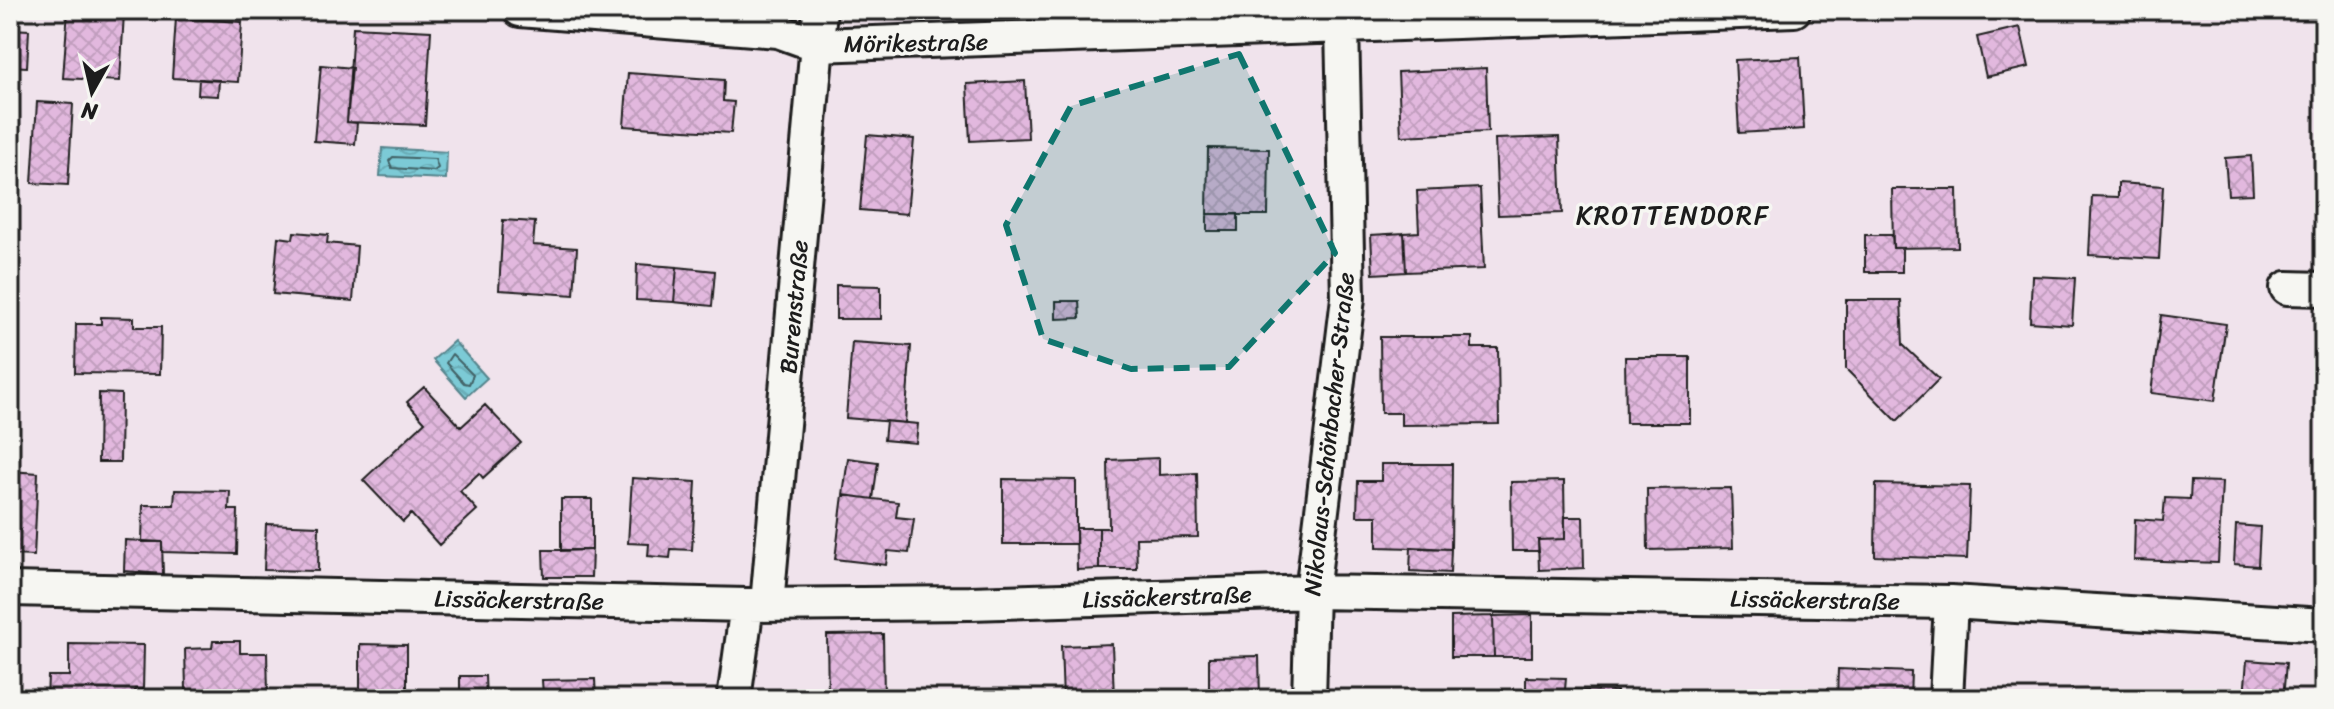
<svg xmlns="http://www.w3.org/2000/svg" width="2334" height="709" viewBox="0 0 2334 709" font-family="Sriracha,sans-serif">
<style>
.water{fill:url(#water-waves);stroke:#55848c;stroke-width:2}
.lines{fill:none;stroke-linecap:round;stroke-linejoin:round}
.shore{stroke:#426266;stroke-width:2}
.building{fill:url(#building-cross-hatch);stroke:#1c1c1c;stroke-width:2}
.minor-casing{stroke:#1c1c1c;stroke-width:38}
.minor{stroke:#f6f6f2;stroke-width:32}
.marked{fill:#0f766e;fill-opacity:0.2;stroke:#0f766e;stroke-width:6;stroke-dasharray:16 10;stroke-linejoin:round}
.labels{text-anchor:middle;stroke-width:7;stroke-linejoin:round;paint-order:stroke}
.street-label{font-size:24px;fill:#1c1c1c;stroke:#f6f6f2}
.neighbourhood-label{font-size:26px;letter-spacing:2px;fill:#1c1c1c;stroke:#f6f6f2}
</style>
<defs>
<pattern id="water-waves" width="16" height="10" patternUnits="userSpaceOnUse" patternTransform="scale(2)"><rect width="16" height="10" fill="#7bcad6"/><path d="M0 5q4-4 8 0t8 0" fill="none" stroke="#6aadb7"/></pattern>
<pattern id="building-cross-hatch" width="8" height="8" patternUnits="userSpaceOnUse" patternTransform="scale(2)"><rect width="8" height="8" fill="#e2b8de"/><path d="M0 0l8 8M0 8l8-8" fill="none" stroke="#c19ebe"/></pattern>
</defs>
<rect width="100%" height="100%" fill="#f0e3ec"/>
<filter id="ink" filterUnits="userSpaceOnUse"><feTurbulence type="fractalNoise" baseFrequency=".0125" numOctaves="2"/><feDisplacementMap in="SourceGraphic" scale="16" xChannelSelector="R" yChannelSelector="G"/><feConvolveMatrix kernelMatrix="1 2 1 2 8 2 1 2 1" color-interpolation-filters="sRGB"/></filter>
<g filter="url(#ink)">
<path class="water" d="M382,148l65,4 -1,27 -66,-3z
M454,341l33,37 -21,19 -33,-37z"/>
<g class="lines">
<path class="shore" d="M393,157l42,2 3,9 -4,3 -42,-3 -3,-7z
M452,354l21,21 -4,9 -5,-1 -18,-20z"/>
</g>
<path class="building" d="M68,10l56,3 -4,68 -57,-3z
M176,18l66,4 -4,60 -66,-4z
M353,27l78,4 -6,94 -78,-3z
M2020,27l9,40 -43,10 -9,-40z
M10,29l19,1 -2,37 -17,-1z
M1800,57l4,72 -65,4 -4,-73z
M321,65l31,3 -5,54 10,1 -2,21 -41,-3z
M1486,68l2,64 -87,4 -3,-64z
M628,73l96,7 -1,21 11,1 -3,31 -107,-7z
M199,79l20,1 -1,16 -20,-1z
M1025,81l3,57 -58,3 -3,-57z
M37,102l36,2 -5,81 -36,-2z
M867,135l47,4 -7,75 -47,-4z
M1559,137l3,76 -64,2 -3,-76z
M1208,148l61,1 -1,66 -61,-1z
M2251,156l2,38 -25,1 -3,-37z
M2118,183l45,3 -4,73 -70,-4 3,-59 26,1z
M1480,188l4,81 -78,3 -2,-39 15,-1 -2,-41z
M1892,189h65l1,58 -65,1z
M1207,214h31v17h-31z
M503,220l32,2 -2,23 44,3 -3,47 -75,-5z
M294,232l34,3 -1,8 30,3 -4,55 -80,-7 5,-57 15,2z
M1404,233l2,39 -33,2 -2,-39z
M1865,235h27l1,13h9v24h-37z
M637,264l40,3 -3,35 -38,-2z
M677,267l38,4 -3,35 -38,-4z
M2032,276l43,2 -3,47 -42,-3z
M836,285l45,1v33h-45z
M1846,300h55l2,45 36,34 -42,42 -51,-52z
M1056,301h23l1,17 -24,1z
M2161,315l65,9 -11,77 -64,-8z
M101,317l33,1v9h27l-1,47 -85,-1 1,-49h25z
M1380,337h92v11h26l1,76 -98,1v-12h-20z
M852,342l59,4 -6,77 -59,-5z
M1625,357h65v66h-64z
M424,387l37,40 24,-22 36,38 -38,35 -4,-5 -19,18 17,19 -38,35 -28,-31 -8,8 -40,-42 62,-58 -18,-20z
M99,393l22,1 -1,68h-22z
M886,421l32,3 -2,19 -32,-3z
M848,458l30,4 -5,37 -30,-4z
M1159,458v17l38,-2 1,64 -62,1 1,31h-38v-41h10l-1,-68z
M1381,464h71l-1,85 -74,-2v-31h-20l1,-35h23z
M10,471l28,2 -4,83 -24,-1z
M632,478l64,4 -4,68 -21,-1 -1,9 -22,-2 1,-12 -21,-1z
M1003,479l73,1v64h-73z
M1564,481l1,58 -27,1 1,11h-27l-1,-69z
M2191,481l31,1 -4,81 -84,-3 1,-41 28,2 2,-23 25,1z
M1876,484l94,2 -3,73 -92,-3z
M1731,488l2,60 -85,2 -1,-61z
M175,490l55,1 -1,19h9l-1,44 -75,-2v-10h-20l1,-37h31z
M843,495l55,7 -2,15 18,2 -5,34 -21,-2 -2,14 -51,-6z
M561,499h31v51l-31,1z
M1565,517h18l1,51 -45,2 -1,-30 27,-1z
M266,524l53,2 -1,45 -54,-1z
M2236,525l24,2 -2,39 -24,-2z
M1076,528h23v41l-22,1z
M125,540l37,2 1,32 -39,-3z
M1411,547l40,2 -1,24 -40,-2z
M543,550h49l-1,27h-47z
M1532,615v42h-38l-1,-41z
M1493,616l1,41h-43v-40z
M883,634l1,65 -56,-2 -1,-62z
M213,641h27v12h27l1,39 -29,1v6h-37v-8l-16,-1 -1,-41 27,-1z
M69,644l75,1 -1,45 -8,-1 -1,10h-87l1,-23h21z
M360,644l47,1v49l-47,-1z
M1112,644l2,55h-51l-2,-53z
M1259,656l1,43h-73v-3h22v-39z
M2247,660l39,3 -3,36 -39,-1z
M1838,669l73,3 -1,27h-73z
M460,676h25l1,23h-26z
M1526,677l40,1 -1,12 52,1v8h-91z
M595,679l1,20h-67v-4h14l-1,-15z
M1346,694l57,2v3h-57z"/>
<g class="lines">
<g class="minor-casing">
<path id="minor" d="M520,10l258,21 39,14 977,-35
M2287,288l37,1
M10,589l737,16 223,-2 342,-11 639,10 373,23
M767,604l53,-594
M734,699l13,-94
M1309,699l3,-107 36,-294 -6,-272
M1946,699l5,-97"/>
</g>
<use href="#minor" class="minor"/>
</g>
</g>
<path class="marked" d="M1239,54l96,199 -106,114 -98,2 -88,-30 -37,-114 65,-119z"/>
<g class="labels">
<g class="street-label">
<text transform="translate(916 43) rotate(-1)" y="8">Mörikestraße</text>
<text transform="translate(794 307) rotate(-85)" y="8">Burenstraße</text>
<text transform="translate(1329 434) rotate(-84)" y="8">Nikolaus-Schönbacher-Straße</text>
<text transform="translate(1167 597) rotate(-2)" y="8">Lissäckerstraße</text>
<text transform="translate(519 600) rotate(1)" y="8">Lissäckerstraße</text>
<text transform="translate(1815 600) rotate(1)" y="8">Lissäckerstraße</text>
</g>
<g class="neighbourhood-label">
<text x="1673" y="224">KROTTENDORF</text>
</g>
</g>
<rect width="2334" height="709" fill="none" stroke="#f6f6f2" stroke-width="40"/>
<rect x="20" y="20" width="2294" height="669" fill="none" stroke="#1c1c1c" stroke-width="3" filter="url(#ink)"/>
<g transform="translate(92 92) rotate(188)" stroke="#f6f6f2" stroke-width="6" paint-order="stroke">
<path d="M0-6L14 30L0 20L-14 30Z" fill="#1c1c1c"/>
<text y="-12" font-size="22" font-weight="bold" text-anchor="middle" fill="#1c1c1c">N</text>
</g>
</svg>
